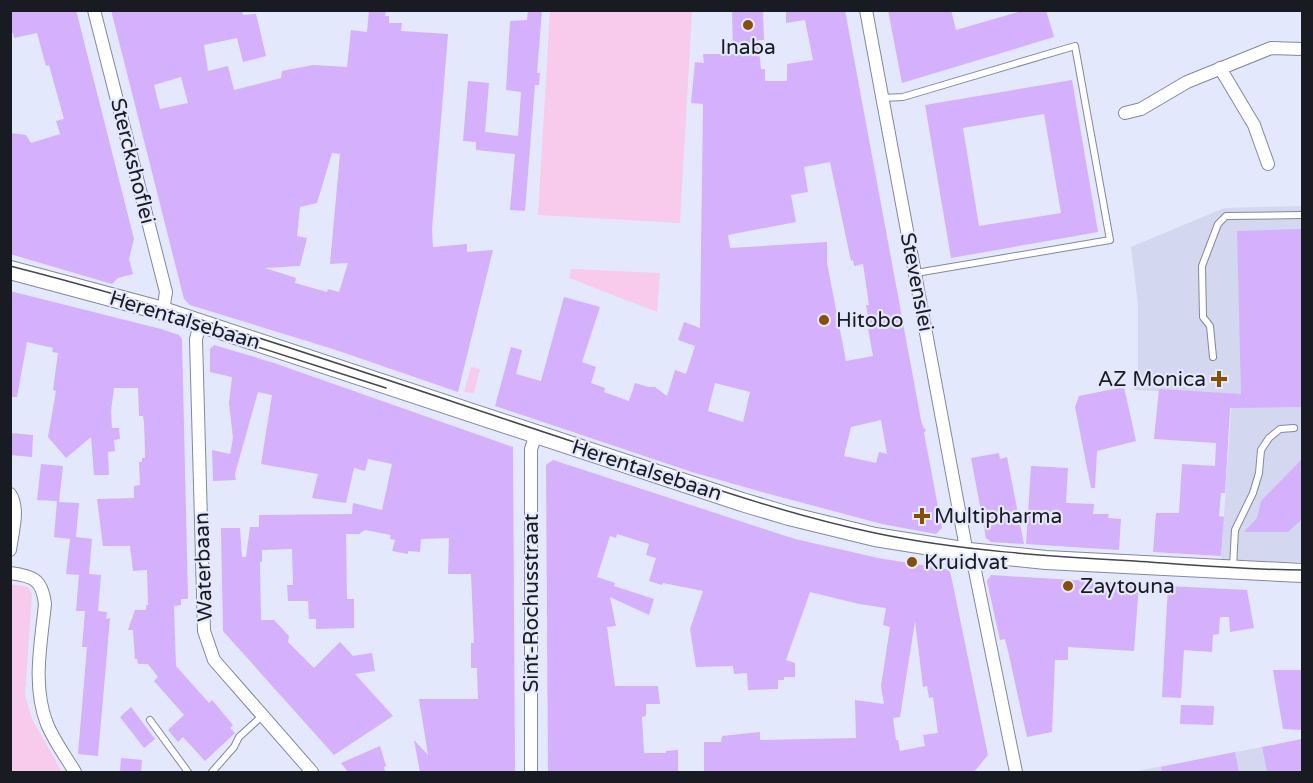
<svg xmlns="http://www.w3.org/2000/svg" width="1313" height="783" viewBox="0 0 1313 783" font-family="'Varela Round',sans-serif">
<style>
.built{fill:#d3d8f0}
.green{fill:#f8caeb}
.building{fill:#d5b0fc;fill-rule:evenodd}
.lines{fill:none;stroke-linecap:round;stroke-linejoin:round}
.lane-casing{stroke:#83889e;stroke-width:8}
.street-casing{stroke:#83889e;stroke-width:14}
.secondary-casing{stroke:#83889e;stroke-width:20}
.lane{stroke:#fff;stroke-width:6}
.street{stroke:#fff;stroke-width:12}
.secondary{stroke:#fff;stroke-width:18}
.tram{stroke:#444751;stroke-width:1.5}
.poi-dot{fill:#865000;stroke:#e4e8fc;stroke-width:2}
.labels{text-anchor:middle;stroke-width:4.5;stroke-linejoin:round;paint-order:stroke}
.poi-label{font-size:21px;fill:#191b23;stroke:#e4e8fc;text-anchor:start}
.street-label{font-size:21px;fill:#191b23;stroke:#e4e8fc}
</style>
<rect width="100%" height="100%" fill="#e4e8fc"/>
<path class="built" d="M1302,206v356l-81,-1 11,-166 -98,-5 4,-21v-64l-7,-58 93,-39z
M1262,747l5,25h-135z"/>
<path class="green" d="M550,11h142l-12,212 -142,-8z
M571,269l89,4 -3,39 -88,-34z
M471,367l9,2 -6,24 -10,-1z
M10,584l18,3 4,7 -7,101 7,24 30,53h-51z"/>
<path class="building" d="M10,10h66l58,229 -5,20 4,15 -15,4 -6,6 -102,-30v-121l16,2 5,8 29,-9 -4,-13 8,-2 -15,-54 -3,1 -9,-33 -23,5 -1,-5 -3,1z
M111,10h131l1,5 13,-1 10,42 -23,6 -6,-24 -33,7 4,26 20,-5 6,24 47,-12 1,-7 31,-6 34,2 4,-37 16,2 2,-22h17l-1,6h4v7h13l-1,8 47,3 -16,195 1,18 34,-3v8l26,-2 -35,142 -122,-42 -146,-45 -6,-6zM181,77l7,26 -28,6 -6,-24zM332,153l8,1 -10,110 18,-1 -9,29 -11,-3 -1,3 -32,-9 1,-5 -31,-10 35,-2 7,-28 -10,-2 3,-29 17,-4z
M528,10h14l-5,63h3l-1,12h-4l-10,126 -15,-1 5,-56 -39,-4v-8l-13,-1 5,-60 21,2 -4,49 33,4 3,-44 -15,-2 4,-69 17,-1z
M732,10h31l1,30h-6l3,29h4v12h22v-17l26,-4 -8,-40 -19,3v-13h59l76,410 2,7 3,3 -2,3 5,26 13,69 -6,6 -54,-10 -120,-32 -70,-20 -197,-66 16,-59 11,3 -6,24 25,7 23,-84 36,10 -18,55 14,5 -5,16 14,5 -1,4 25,9 6,-18 13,4h7l12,9 8,-26 11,4 9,-28 -17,-6 6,-18 16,6 3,-224 -12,-1 4,-41 9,1 -1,-9h30zM830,162l21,99 2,-1 1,6 9,-2 6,41h-3l4,23h-2l5,28 -27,5 -19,-98v-21l-97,6 -2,-13 68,-13 -5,-27 17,-3 -4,-25zM715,383l35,9 -7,30 -35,-11zM881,420l6,34 -8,-2 -3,11 -32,-7 7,-29z
M888,10h63l5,20 69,-20h21l8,27 -152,46z
M1072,80l26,152 -147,26 -26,-153zM1044,114l17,99 -82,13 -16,-98z
M1302,229v178l-72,1 -5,85h-4l-2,23 5,1 -3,39 -68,-4 3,-39h23l3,-49 33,2 1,-23 -62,-4 5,-50 82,5 -4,-163z
M10,291l151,38 18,6 3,4 6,260h-7v6l-7,1 2,60 33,37 3,-3 21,25 -3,3 5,5 -30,28 -22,-24 -5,5 -10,-12 16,-15 -30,-34 4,-4 -10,-13h-10l-1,-5h-2l-2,-29h-5l7,-20h11v-5h2l-1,-35 -14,1 -3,-25h-27l-6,-47 37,-1v-12l6,-1 -1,-23h3v-4h3v-7l-1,-28 -1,-7h-4l-1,-28h-24l-3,23 1,17h7l1,11 -6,1 1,11 -7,1 1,23h-15l-3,-38 -25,21 -18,-21 8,-46 -3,-1 5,-37 -6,-1 1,-4 -26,-6 -10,55h-7z
M214,345l60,18 239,84 2,325h-95l-6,-32 14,15 -9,-56h59l-1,-31h-6v-25h3l-3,-69h-23l1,-36 -28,1 -1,13 -12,-1v3l-16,-3 3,-11 -5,-1 1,-4 -26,-5 -6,4h-13l1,65h7v29l-38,1v-10h-7l-1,-18h-20l-1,-16h6l-1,-36 -30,1v12h-2l1,58h13l15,16 -1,6 26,26 26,-26 13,14 19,-3 3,18 -20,3 38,42 -59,39 -111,-124 -2,-103h19l2,29h4l4,-30h9v-12l93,-1 1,-11 29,7 10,-46 -24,-5 -3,12 -11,-3 -8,35 -34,-5 6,-24 -57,-10 11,-69 -14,-3 -23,82 1,6 -23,1 -1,-31 18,4 3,-16 -4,-35 3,-26 -22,-5v-23z
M1124,387l12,54 -39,10 -2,37h-4l-16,-81 4,-11z
M10,433l23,2 -1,22 -22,-2z
M999,453l1,6 7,-2 17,87 -33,-2 -5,-4 -15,-80z
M1302,459v60l-14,13h-44l13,-14 4,-17z
M553,460l242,79 83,19 68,11 4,3 3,13 35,170 -14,17h-270v-30h17l1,-6 38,-4v8l96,-2 -1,-38 29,4 -3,-18 9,-59 -7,-2 3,-17 -27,-4 -49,-12 -24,68 9,3v14h-11v3h-6v9l-30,1 -1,-17 -13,1 -1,-8 -37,1 -6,-38 13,-38 -40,-8 -1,2 -13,-4 7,-23 -10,-3 3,-11 -32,-10 -1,4 -6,-2 -13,41 18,6 -1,3 40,13 -5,16 -39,-18 6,29 -9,1 8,59h43l2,18h-14v12l-4,1 2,36h22v-2l12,-1v22h-130l-2,-307zM915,621l8,66 4,-1 2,12 4,-1 5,36 -15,2 2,11 -25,5 -2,-11h-2l-3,-22 7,-1z
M41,464l22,2 -4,36 20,1 -3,34 16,2 -3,35 12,1 -3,36 9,1 -1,7 4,-1 -12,138 -20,-2 9,-107h-5l3,-36h-9l3,-36 -13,-1 4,-35 -16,-2 3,-36 -20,-1z
M1031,466l37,2 -2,35 28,1 -1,10h16l-1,4 13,1 -2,31 -93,-6z
M991,575l148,9 -5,67 -66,-4v13h-13l-3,72 -25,5 -19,-86 -3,-12 -5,1 -13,-59z
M1168,586l79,4 7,38 -24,4 -1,-15h-9l-1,17 -6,1 -1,17 -28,-2 -3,48 -19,-1z
M1273,670h29v60l-19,-1z
M1181,705l33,1 -1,19 -33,-1z
M131,707l24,32 -11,9 -24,-31z
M1302,739v33h-35l-5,-25z
M380,746l6,20 -2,1 1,5h-37l-7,-9z
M1235,752l4,20h-77l-1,-5z
M121,758l21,2 -1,12h-21z"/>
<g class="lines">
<g class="lane-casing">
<path id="lane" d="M882,98l21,-1 172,-51 35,194 -194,33
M1213,357l-3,-31 -7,-9 -1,-51 16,-42 8,-8 76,-1
M1233,567l2,-37 18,-37 6,-20 2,-23 8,-12 11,-9 14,-1
M150,720l38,52
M212,772l22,-25 5,-10 23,-21"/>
</g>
<g class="street-casing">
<path id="street" d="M94,10l72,282 -3,19
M866,10l100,538 6,8 44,216
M1220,68l34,57 14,39
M1125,113l16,-4 46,-27 84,-34 31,1
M200,324l-4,15 8,292 10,29 98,112
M10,494c10,14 2,40 0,56
M10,573c23,3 32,6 35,31 -4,40 -13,81 2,120 7,17 19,33 28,48
M531,772v-323l5,-15"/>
</g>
<g class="secondary-casing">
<path id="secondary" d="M10,270l153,41 579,191 47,14 86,21 94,15 77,8 256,13"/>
</g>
<use href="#lane" class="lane"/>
<use href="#street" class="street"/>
<use href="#secondary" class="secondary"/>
<path class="tram" d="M10,266c194,49 381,116 570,178 98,32 195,68 295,89 86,18 173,23 260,28 56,4 112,9 167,9
M186,324l200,64"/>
</g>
<g class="poi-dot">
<circle cx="748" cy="25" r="6"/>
<circle cx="824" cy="320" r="6"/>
<path d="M1216 370h6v6h6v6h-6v6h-6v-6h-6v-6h6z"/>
<path d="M919 507h6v6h6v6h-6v6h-6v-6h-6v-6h6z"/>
<circle cx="912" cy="562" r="6"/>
<circle cx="1068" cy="586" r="6"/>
</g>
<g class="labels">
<g class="poi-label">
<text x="748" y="54" text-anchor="middle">Inaba</text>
<text x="836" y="327">Hitobo</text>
<text x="1206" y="386" text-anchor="end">AZ Monica</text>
<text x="934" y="523">Multipharma</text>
<text x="924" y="569">Kruidvat</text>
<text x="1080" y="593">Zaytouna</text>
</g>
<g class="street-label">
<text transform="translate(133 161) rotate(76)" y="7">Sterckshoflei</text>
<text transform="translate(917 282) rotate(79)" y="7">Stevenslei</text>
<text transform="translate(185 320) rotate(17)" y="7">Herentalsebaan</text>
<text transform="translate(647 470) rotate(18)" y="7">Herentalsebaan</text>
<text transform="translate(203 567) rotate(-92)" y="7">Waterbaan</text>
<text transform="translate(531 603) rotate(-90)" y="7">Sint-Rochusstraat</text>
</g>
</g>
<rect width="1313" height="783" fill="none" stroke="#191b23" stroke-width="24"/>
</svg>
